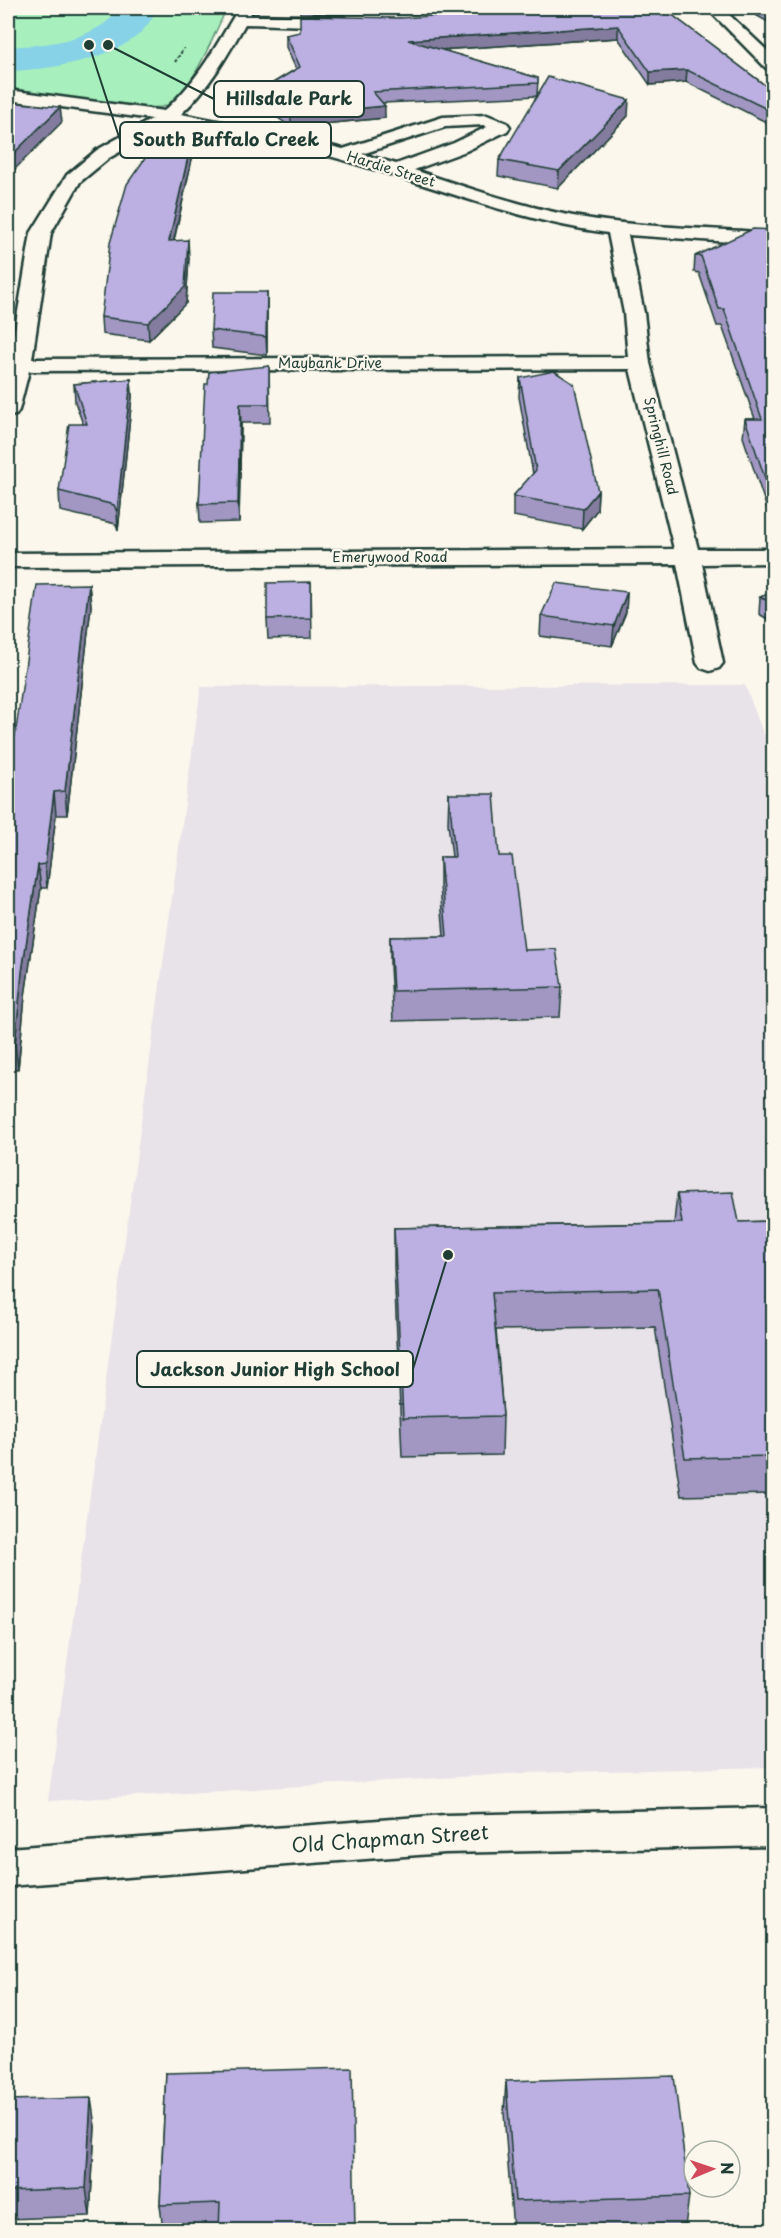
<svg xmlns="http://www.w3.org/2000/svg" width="781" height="2238" viewBox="0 0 781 2238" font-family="'Playpen Sans',sans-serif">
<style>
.built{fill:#e8e2e9}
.green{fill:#a7efbd;stroke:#639678;stroke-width:1.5}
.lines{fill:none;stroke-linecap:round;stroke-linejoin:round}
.river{fill:#87d2e7;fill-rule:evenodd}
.minor-casing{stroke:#1f3d34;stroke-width:5}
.path{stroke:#1f3d34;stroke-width:2;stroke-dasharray:3 2;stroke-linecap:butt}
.minor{fill:#fbf7ec;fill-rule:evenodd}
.wall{fill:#a197c2;stroke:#1f3d34;stroke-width:1.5}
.shaded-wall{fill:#837b9e;stroke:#1f3d34;stroke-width:1.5}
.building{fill:#bbb0e1;stroke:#1f3d34;stroke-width:1.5}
.labels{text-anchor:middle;stroke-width:4.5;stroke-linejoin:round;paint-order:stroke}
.far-street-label{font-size:14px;fill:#1f3d34;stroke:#fbf7ec}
.near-street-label{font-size:20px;fill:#1f3d34;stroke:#fbf7ec}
.leader{fill:none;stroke:#1f3d34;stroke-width:2}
.callout-dot{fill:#1f3d34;stroke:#fbf7ec;stroke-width:2}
.callout{fill:#fbf7ec;stroke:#1f3d34;stroke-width:2}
.callout-label{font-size:18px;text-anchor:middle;font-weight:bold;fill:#1f3d34}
</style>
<rect width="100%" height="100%" fill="#fbf7ec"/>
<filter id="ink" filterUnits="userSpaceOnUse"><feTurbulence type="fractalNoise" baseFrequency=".0167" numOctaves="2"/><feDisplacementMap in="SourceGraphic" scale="12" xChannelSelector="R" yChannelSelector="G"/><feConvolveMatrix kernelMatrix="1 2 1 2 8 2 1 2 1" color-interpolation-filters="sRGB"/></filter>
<g filter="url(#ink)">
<path class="built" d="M745,685l18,48 11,9 -1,1025 -248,6 -477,28 153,-1114z"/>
<path class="green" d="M8,8h219c-13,25 -37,92 -65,99 -5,1 -10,0 -14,1l-140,-17z"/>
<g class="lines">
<path class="river" d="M121,8h38c-7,10 -14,22 -23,29 -31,24 -90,33 -128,34v-24c39,-2 87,-6 113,-39z"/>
<g class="minor-casing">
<path id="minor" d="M239,8h14l-3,7 94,2 8,5 -8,5 -99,-3c-18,32 -36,64 -64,90l83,16 79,19 100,-32 44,-2 20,8 3,4 -3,4 -41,20 -52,19c52,17 105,36 159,46 66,12 134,12 201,17v12l-146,-10 16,78 6,50 48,186h76v14l-72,1 21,99 -4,5 -9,3 -9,-3 -4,-5 -20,-99 -669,3v-14l666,-4 -44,-180 -601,2 -10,39 -3,5 -8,1v-44l23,-139 36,-58 30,-25 55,-31 -144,-19v-10l156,21c35,-31 51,-64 75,-103zM171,123c66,10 132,24 196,44 80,24 158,55 241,66l16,80 4,44 -596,2 19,-126 29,-51 29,-24zM484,125l3,2 -33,16 -58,21 -34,-10 83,-27z
M707,8h15l52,49v15l-6,-2z
M774,1808v38l-329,7 -437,33v-38l437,-33z"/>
</g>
<path class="path" d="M175,62l9,-14"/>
<use href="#minor" class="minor"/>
</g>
<path class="wall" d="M299,8h226l-126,7 -99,-2z
M663,8l111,84v22l-6,9 -82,-41 -36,3 -32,-47 -177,12 97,28 -1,18 -154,7 2,15 -94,9 -33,-23v-12l38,-23 -10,-22v-12l113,-17z
M743,8h31v14h-6z
M628,116l-70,72 -60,-12 1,-16z
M195,126l1,15 -22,100 15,16 -3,46 -37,37 -47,-6 -1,-17z
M774,230v52h-3l3,7v222l-7,-2 -24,-72 2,-18h10l-33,-93h-5l-18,-53 -5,-1 1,-16z
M267,292v63l-55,-7 -1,-18z
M269,366l1,57h-29l-2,99 -39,1 -1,-19 9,-120z
M520,378l78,113 -1,19 -15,19 -69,-13v-20l20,-22 -14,-77z
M131,379l1,18 -14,134 -2,-7 -56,-13 -1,-20 24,-67 -8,-22 -1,-18z
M311,582l1,56 -44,1 -1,-20z
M89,584l2,22 -24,209h-11l-9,73h-6l-16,108 -7,73h-10v-333h7z
M627,592l-1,20 -14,34 -72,-10 1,-20z
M774,592v31l-15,-9 1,-17z
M449,794l50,62 25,94 38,37 -2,30 -167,4 -3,-55v-29l54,-1 -4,-50v-29h12l-4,-34z
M677,1194l62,28 35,-1v273l-93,2 -26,-169 -159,3 7,86 -1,39 -100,2 -8,-191v-38l280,-5z
M166,2073l189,157h-192l-3,-25z
M506,2081l183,115 -4,31 -112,3h-60l-9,-117z
M8,2100l87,26 -5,90 -82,3z"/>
<path class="shaded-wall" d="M618,26v12l-210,14v-12z
M687,70l-1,12 -36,3v-13z
M629,100l-1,16 -70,72 1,-17z
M774,104v10l-6,9 1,-13z
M385,106v12l-94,9v-12z
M60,107l2,15 -54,54v-17z
M195,126l1,15 -26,116 -1,-16z
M188,240l1,17 -3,46 -37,37 -1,-17z
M267,292v63l-1,-18z
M131,379l1,18 -14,134 -1,-19z
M240,404l1,19 -2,99 -1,-19z
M598,491l-1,19 -15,19 1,-20z
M89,584l2,22 -24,209 -2,-24z
M627,592l-1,20 -14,34 2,-20z
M54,792l2,23 -9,73 -2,-24z
M38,865l3,23 -16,108 -7,73 -3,-25 7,-72z
M91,2098l4,28 -5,90 -4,-28z"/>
<path class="building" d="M560,8h103l111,84v12l-5,6 -82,-40 -37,2 -32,-46 -210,14 130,38v5l-165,9 12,14 -94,9 -33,-23 42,-25 -14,-32 14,-3v-16l99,2z
M761,8h13v4h-5z
M548,77l81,23 -70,71 -60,-11z
M8,102l52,5 -52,52z
M195,126l-26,115 19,-1 -3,47 -37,36 -47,-6 9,-74 17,-59 21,-30z
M753,229l21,1v35l-10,-1 10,25v203l-5,-2 -24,-71h17l-38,-110h-5l-18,-53h-6z
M213,292h54l-1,45 -55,-7z
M269,366v38h-29l-2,99 -39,1 6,-120h3l1,-12z
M554,371l20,13 24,107 -15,18 -70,-13 23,-26 -16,-92z
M131,379l-14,133 -3,-7 -55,-14 10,-67h18l-13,-40z
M311,582v36l-44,1v-36z
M556,583l71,9 -13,34 -73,-10z
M89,584l-24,207 -11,1 -9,72 -7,1 -16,107 -7,72h-7v-308h7l22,-151z
M774,592v12l-14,-7z
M449,794h45l5,62h13l12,94 32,-1 6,38 -169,4 -3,-54 57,-1 -7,-79h15z
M733,1192l6,30 35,-1v235l-89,2 -27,-169 -166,4 11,123 -100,2 -9,-190 288,-5 -5,-29z
M352,2068l3,162h-136l1,-27 -60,2 6,-132z
M674,2076l15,120 -174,5 -9,-120z
M91,2098l-5,90 -78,3v-91z"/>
</g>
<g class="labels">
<g class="far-street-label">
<text transform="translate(391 169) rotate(17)" y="5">Hardie Street</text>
<text x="330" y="368">Maybank Drive</text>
<text transform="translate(661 446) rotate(76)" y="5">Springhill Road</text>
<text x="390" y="562">Emerywood Road</text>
</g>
<g class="near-street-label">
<text transform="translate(390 1839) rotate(-4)" y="7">Old Chapman Street</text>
</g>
</g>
<path class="leader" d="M108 45L214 99M89 45L120 140M448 1255L413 1369"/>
<g class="callout-dot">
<circle cx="108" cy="45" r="6"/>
<circle cx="89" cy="45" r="6"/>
<circle cx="448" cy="1255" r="6"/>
</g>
<g class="callout">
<rect x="214" y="81" width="150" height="36" rx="6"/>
<rect x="120" y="122" width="211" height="36" rx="6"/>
<rect x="137" y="1351" width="276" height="36" rx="6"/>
</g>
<g class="callout-label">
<text x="289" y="105">Hillsdale Park</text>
<text x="226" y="146">South Buffalo Creek</text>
<text x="275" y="1376">Jackson Junior High School</text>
</g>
<rect width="781" height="2238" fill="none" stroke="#fbf7ec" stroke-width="30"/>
<rect x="15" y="15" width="751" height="2208" fill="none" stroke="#1f3d34" stroke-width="2" filter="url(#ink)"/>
<g transform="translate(712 2169) rotate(88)"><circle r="28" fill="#fbf7ec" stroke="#a3ada2" stroke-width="1.5"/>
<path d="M0-4.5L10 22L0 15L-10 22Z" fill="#d1495b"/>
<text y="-9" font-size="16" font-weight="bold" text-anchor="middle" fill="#1f3d34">N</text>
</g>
</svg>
